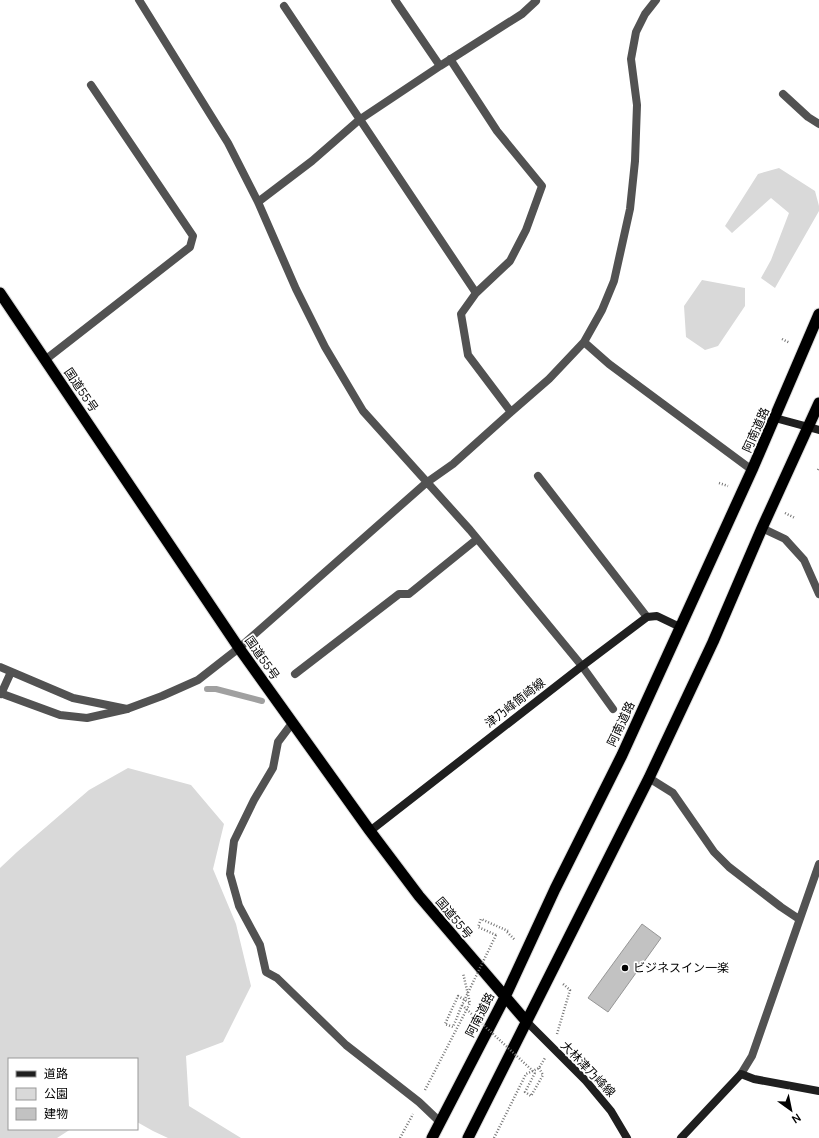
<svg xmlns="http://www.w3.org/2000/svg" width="819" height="1138" viewBox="0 0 819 1138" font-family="Manrope,'Noto Sans JP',sans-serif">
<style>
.green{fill:#d9d9d9}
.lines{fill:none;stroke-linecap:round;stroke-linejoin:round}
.stream{stroke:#a0a0a0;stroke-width:6}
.building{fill:#c2c2c2;stroke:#969696}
.trunk-casing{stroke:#dbdbdb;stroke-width:13}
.path{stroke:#747474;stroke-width:2.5;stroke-dasharray:1 2;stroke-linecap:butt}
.service{stroke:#525252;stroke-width:8}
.minor{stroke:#525252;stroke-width:8}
.tertiary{stroke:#525252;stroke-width:8}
.secondary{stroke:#1f1f1f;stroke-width:8}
.trunk{stroke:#000;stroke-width:11}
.path-bridge{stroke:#747474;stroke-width:2.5;stroke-dasharray:1 2;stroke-linecap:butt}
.poi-dot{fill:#000;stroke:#fff;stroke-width:1.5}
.labels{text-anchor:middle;stroke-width:3.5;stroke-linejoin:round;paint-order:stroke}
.street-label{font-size:12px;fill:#000;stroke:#fff}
.poi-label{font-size:12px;fill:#000;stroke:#fff;text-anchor:start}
</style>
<rect width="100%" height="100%" fill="#fff"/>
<path class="green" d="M779,168l36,23 4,15v5l-44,77 -14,-10 10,-18 18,-47 -18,-15 -39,35 -7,-7 33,-52z
M702,280l43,8v18l-27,40 -13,4 -19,-13 -2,-31z
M128,768l63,17 33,39 -11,45 23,55 15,62 -28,56 -37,14 3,50 52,32h-73l-15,-7 -16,-9v-63h-128v70h62l-14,9h-57v-270l17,-16 72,-62z"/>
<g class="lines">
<path class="stream" d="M207,689h9l46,12"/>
</g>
<path class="building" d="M642,924l19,14 -53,74 -20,-14z"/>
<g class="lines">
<g class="trunk-casing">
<path id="trunk" d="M0,293l239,355 131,183 49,65 107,125
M432,1138l73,-141 50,-108 67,-134 130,-285 67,-156
M468,1138l181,-360 64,-136 49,-114 57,-125"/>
</g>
<path class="path" d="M782,339l8,4
M818,470l1,-2
M719,483l9,3
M785,513l10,5
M507,932l8,8
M496,935l-18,-8 3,-8 27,12
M462,1005l-9,22 -8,-3 13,-28 12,7
M557,1034l13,-44 -7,-6
M535,1073l-10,19 6,4 12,-21 -4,-7
M425,1090l45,-87 -7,-30
M400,1138l13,-24
M494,1138l32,-64 13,-6 6,-10"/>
<path class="service" d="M783,94l25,23 11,7
M538,476l109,141"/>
<path class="minor" d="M139,0l89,143 30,59 38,87 29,58 38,64 107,119 112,136 31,43
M395,0l45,66
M284,6l192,287 34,-32 16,-31 16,-44 -45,-55 -47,-72
M258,202l54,-41 47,-41 81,-54 82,-52 14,-13 -1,-1
M476,293l-15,21 7,41 43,57
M584,342l25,22 143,106
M45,360l145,-113 3,-11 -102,-151
M762,528l23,11 19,21 15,34
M239,648l187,-165 27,-19 58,-52 38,-33 35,-37 18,-32 12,-29 16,-72 5,-48 2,-56 -6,-46 5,-27 9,-18 11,-14
M0,667l73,31 54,11
M295,674l104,-80h10l68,-55
M1,694l10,-22
M293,722l-15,20 -5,26 -19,32 -20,41 -4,33 9,32 21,39 6,27 11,6 69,67 73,57 21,20
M649,778l24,15 41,59 15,15 52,40 18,12
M741,1074l11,-18 67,-192"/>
<path class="tertiary" d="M0,693l60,22 27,3 40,-9 35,-13 36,-16 41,-32"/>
<path class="secondary" d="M775,418l44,12
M370,831l212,-165 65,-49 10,-1 23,11
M526,1021l60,60 25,30 16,27
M681,1138l60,-64 13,5 65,12"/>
<use href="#trunk" class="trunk"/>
<path class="path-bridge" d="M496,935l-34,70 73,68"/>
</g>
<circle class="poi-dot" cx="625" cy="968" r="4"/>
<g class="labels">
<g class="street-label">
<text transform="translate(81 390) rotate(56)" y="4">国道55号</text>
<text transform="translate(756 430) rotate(-66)" y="4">阿南道路</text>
<text transform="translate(262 658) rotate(55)" y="4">国道55号</text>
<text transform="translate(515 703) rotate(-38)" y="4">津乃峰筒崎線</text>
<text transform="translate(621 724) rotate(-65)" y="4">阿南道路</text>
<text transform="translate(454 918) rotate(50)" y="4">国道55号</text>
<text transform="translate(480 1015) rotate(-63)" y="4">阿南道路</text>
<text transform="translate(588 1069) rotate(46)" y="4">大林津乃峰線</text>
</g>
<g class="poi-label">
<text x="633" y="972">ビジネスイン一楽</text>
</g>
</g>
<rect x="8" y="1058" width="130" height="72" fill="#ffffff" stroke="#999999"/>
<rect x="16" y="1071" width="20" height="6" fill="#1f1f1f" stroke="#999999"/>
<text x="44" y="1078" font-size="12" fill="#000000">道路</text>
<rect x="16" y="1088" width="20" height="12" fill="#d9d9d9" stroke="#999999"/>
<text x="44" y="1098" font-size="12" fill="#000000">公園</text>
<rect x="16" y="1108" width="20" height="12" fill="#c2c2c2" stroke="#999999"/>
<text x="44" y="1118" font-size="12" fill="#000000">建物</text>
<g transform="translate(791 1110) rotate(147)" stroke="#ffffff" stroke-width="3" paint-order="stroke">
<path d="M0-3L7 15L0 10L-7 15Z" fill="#000000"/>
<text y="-6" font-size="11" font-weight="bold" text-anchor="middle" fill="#000000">N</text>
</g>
</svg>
